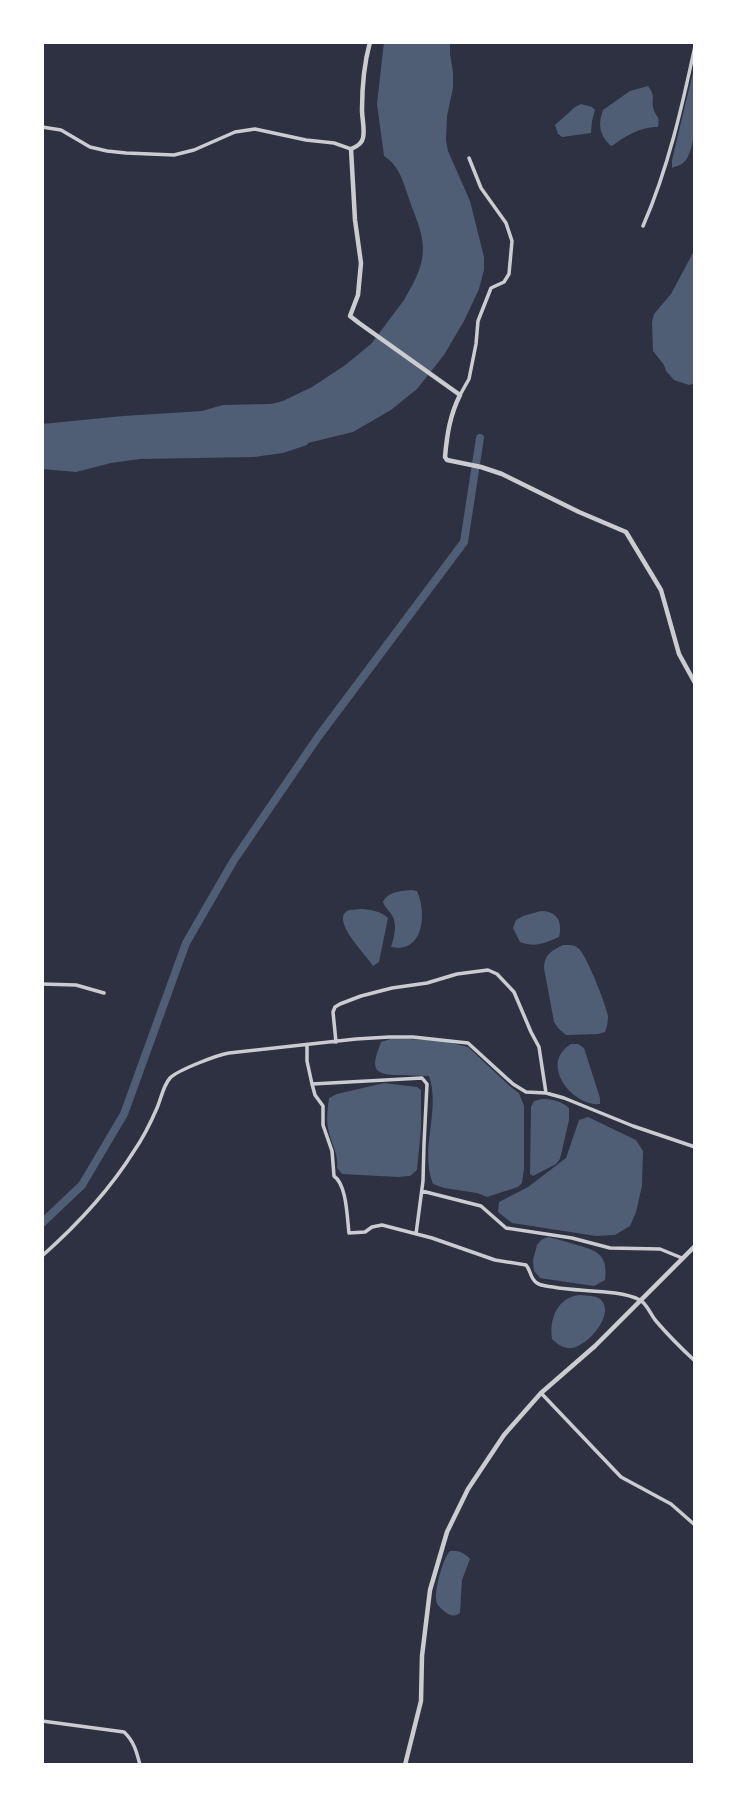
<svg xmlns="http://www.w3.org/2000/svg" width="737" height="1807" viewBox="0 0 737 1807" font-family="'Open Sans',sans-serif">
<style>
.water{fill:#4f5d75}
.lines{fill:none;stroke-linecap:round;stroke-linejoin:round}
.canal{stroke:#4f5d75;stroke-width:8}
.minor{stroke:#caccd0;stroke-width:3.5}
.tertiary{stroke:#caccd0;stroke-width:4.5}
</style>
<rect width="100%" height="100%" fill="#2d3142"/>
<path class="water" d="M384,42h66v12l3,18v16l-6,28 -1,24 2,11 22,50 14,56v13l-5,19 -15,32 -20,34 -27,34 -26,21 -38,22 -45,11 -1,2 -24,8 -29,4 -114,2 -29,4 -35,9 -34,-3v-45l81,-8 79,-5 21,-6 48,-1 12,-3 29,-14 32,-21 27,-22 33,-44 11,-20c17,-36 3,-53 -8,-87 -5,-15 -9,-28 -23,-37l-7,-52z
M695,64c0,21 5,86 -12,99 -3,3 -7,3 -11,5v-8z
M648,86c9,12 2,14 6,24 3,9 6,5 4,17 -16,-1 -33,9 -46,19l-2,-1c-11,-11 -12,-21 -7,-35l27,-19z
M581,104l11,3 3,3 -3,11 -1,12 -29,4 -4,-3 -3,-9 20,-18z
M695,249v134l-6,2 -15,-5 -8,-9 -2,-6 -11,-14 -1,-29 2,-8 17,-20z
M412,890l5,1c10,21 7,63 -26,56 3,-9 6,-21 2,-30 -3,-6 -8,-9 -10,-15 5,-11 19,-11 29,-12z
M359,909c10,0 22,2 29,9l-9,44 -6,4c-6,-10 -42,-45 -26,-55 3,-2 8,-1 12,-2z
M541,911c16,0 22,11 18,26 -15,6 -23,11 -39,5l-7,-14 3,-8 7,-4z
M563,945c6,0 12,-1 16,4 8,7 27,56 29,67 0,6 -1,11 -3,16l-7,2 -32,1 -8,-7 -4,-6 -10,-54c0,-13 8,-18 19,-23z
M393,1038l51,3 24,6 44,41 7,5 5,13v63l-2,14 -4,4 -31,10 -10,-4 -33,-5 -11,-4c-14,-35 8,-73 -4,-108 -10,0 -20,-1 -30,-1 -29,0 -27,-9 -18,-33z
M571,1044h7l6,4 16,50v6c-27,3 -62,-40 -29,-60z
M384,1083l33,4 4,3v39l-4,41 -7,6 -12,1 -56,-3 -5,-6c2,-15 -7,-26 -9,-40 -2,-10 0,-21 1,-30l8,-4z
M542,1099c11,0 19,2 27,9v12l-9,39 -4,5 -23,12 -3,-2 1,-67 3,-6z
M588,1117l48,23 7,11 -1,35 -6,26 -6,14 -15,9 -19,1 -84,-13 -14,-11 1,-10 2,-1 27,-14 38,-29 13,-38z
M548,1237c10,2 19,5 29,8 22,6 31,11 28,35l-11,6 -54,-8 -6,-7 -1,-11 4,-15 4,-5z
M580,1295c7,1 18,0 22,6 12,15 -15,45 -30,47 -8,1 -15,-4 -20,-9 -3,-21 6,-42 28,-44z
M450,1551c8,-1 15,2 20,8l-8,21 -2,33c-7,4 -9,3 -15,-1 -4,-4 -9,-7 -9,-13 -1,-10 7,-41 14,-48z"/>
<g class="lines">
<path class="canal" d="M42,1223l40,-38 42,-71 62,-171 48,-83 84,-123 146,-195 16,-104"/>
<path class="minor" d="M42,127l19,3 29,17 17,4 19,2 48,2 20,-5 41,-18 20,-3 51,11 28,3 17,6
M643,226c25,-57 39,-119 52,-180
M460,395l9,-16 7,-35 2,-23 13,-33 13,-6 5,-8 3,-33 -6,-18 -25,-35 -12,-30
M42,984l34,1 28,8
M336,1042l-3,-30 2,-5 5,-3 21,-8 31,-8 35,-5 30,-9 31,-4 9,4 17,18 17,40 8,15 7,46
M307,1046v15l5,23 3,11 8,11v19l9,26 2,25c13,9 13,42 15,57l16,-1 7,-5 10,-2 50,13 63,22 31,5c5,5 4,14 11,18 4,3 10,3 16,4 25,5 65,2 87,13 8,5 10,14 16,21 12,14 26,28 39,40
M312,1084l110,-6 5,6 -3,60 -1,37 -7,53
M422,1191l59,15 25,22 66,10 38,10 50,1 22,9
M42,1256c35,-31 67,-65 92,-105 9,-13 17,-29 23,-43 4,-9 6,-22 13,-30 8,-8 47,-23 59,-25l127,-14 33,-2h24l55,6 45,41 13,8 20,1 18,5 69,28 62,21
M541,1393l80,84 50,27 24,21
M42,1721l82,11c10,9 13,21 16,33"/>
<path class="tertiary" d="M370,42c-6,22 -8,45 -8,68 0,8 3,20 1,28 -1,6 -7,9 -12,11l4,71 6,43 -3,32 -8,21 9,7 101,72c-10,20 -13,39 -15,62l2,3 34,7 21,7 77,38 47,20 35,58 18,64 16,29
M405,1765l16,-64 1,-45 8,-66 17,-58 21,-43 36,-54 37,-42 54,-47 100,-100"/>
</g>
<rect width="737" height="1807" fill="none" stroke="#ffffff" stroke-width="88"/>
</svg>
